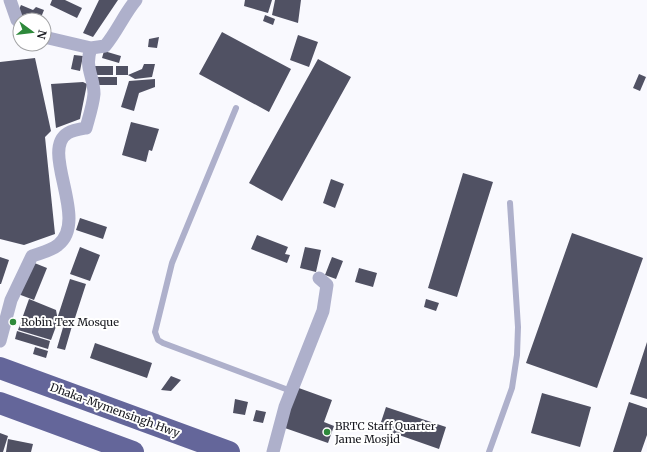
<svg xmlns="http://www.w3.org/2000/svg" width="647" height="452" viewBox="0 0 647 452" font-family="Merriweather,serif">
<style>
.building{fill:#505163}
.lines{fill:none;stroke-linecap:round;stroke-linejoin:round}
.service{stroke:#aeb0cb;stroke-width:6}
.minor{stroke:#aeb0cb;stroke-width:13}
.trunk{stroke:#64669a;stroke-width:22}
.poi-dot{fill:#2e893b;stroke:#fff;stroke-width:1.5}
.labels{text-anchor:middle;stroke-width:4;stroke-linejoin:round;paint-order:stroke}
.poi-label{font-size:11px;fill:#17181f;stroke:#fff;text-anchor:start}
.street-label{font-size:11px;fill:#17181f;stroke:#fff}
</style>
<rect width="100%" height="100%" fill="#f9f9fe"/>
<path class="building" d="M52,0h13l17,8 -5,10 -27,-13z
M99,0h19l-25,37 -10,-4z
M245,0h27l-4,13 -24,-7z
M275,0h26l-3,23 -26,-8z
M21,5l12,5 3,-3 8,3 -4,10h-9l-14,-6z
M265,15l10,4 -2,6 -10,-4z
M222,32l69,37 -22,43 -70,-38z
M298,35l20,7 -9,25 -19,-7z
M159,37l-2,11 -9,-1 1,-8z
M104,51l17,5 -2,7 -17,-5z
M74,55l9,1 -3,15 -9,-2z
M35,58l16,73 -6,6 10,97 -31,11 -24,-6v-177z
M318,59l33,18 -69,124 -33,-18z
M144,64h11l-3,13 -17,2 -7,-4 14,-6z
M90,66h23v9h-23z
M116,66h12v9h-12z
M639,74l7,3 -6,14 -7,-3z
M97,77h20v8h-20z
M155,79v8l-16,6 -5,18 -13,-4 8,-26z
M83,82l4,2 -7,35 -24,9 -5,-44z
M131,122l28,7 -7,22 -3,-1 -3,12 -24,-7z
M463,173l30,9 -36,115 -29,-9z
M331,179l13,5 -9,24 -12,-5z
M80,218l27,9 -4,12 -27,-9z
M572,233l71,25 -46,130 -71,-25z
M257,235l31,12 -3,7 5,1 -3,8 -36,-14z
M80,247l20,8 -10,26 -20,-7z
M305,247l16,3 -5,22 -16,-4z
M0,257l9,3 -8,24h-1z
M332,257l11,4 -7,18 -11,-4z
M32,262l15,6 -13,32 -16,-6z
M359,268l18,5 -4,14 -18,-5z
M70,279l16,5 -12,37 -16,-5z
M29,299l27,11 2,11 -7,19 -33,-10z
M426,299l13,4 -3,8 -12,-4z
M64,324l8,2 -7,24 -8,-2z
M17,331l33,10 -2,8 -33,-10z
M647,342v57l-17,-5z
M95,343l57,20 -5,15 -57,-20z
M35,347l13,4 -2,7 -13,-4z
M171,376l10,4 -10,11 -10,-1z
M296,387l36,13 -8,22 10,4 -6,17 -46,-16z
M542,393l49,14 -11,40 -49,-14z
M235,399l13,3 -3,13 -12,-2z
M629,402l18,6v27l-6,17h-28z
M386,407l60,20 -7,22 -60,-21z
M256,410l10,2 -3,11 -10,-2z
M0,433l8,3 -5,16h-3z
M8,439l25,5 -2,8h-25z"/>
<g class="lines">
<path class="service" d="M236,108l-64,155 -17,69 3,8 5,3 128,48
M489,452l23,-64 5,-33 1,-28 -8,-124"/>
<path class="minor" d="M10,0l7,20 3,3
M44,37l47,11
M0,341l11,-41 21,-44c8,-3 19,-5 26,-11 32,-25 -19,-95 10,-112 5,-3 12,-4 18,-5 3,-11 7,-23 8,-34 0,-18 -10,-26 -3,-46l14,-2c12,-14 19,-32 31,-46
M273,452l12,-45 38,-96 4,-26 -8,-7"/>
<path class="trunk" d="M0,368l229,84
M0,403l133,49"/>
</g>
<g class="poi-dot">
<circle cx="13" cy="322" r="4"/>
<circle cx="327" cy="432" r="4"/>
</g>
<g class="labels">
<g class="poi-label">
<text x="21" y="326">Robin Tex Mosque</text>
<text x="335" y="430">BRTC Staff Quarter<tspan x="335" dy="13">Jame Mosjid</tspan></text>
</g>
<g class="street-label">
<text transform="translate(115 410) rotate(20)" y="4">Dhaka-Mymensingh Hwy</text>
</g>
</g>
<g transform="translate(32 32) rotate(105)"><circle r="19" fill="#ffffff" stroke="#a2a3a5"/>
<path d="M0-3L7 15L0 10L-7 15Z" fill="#2e893b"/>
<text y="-6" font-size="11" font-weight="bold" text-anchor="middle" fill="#17181f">N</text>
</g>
</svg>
